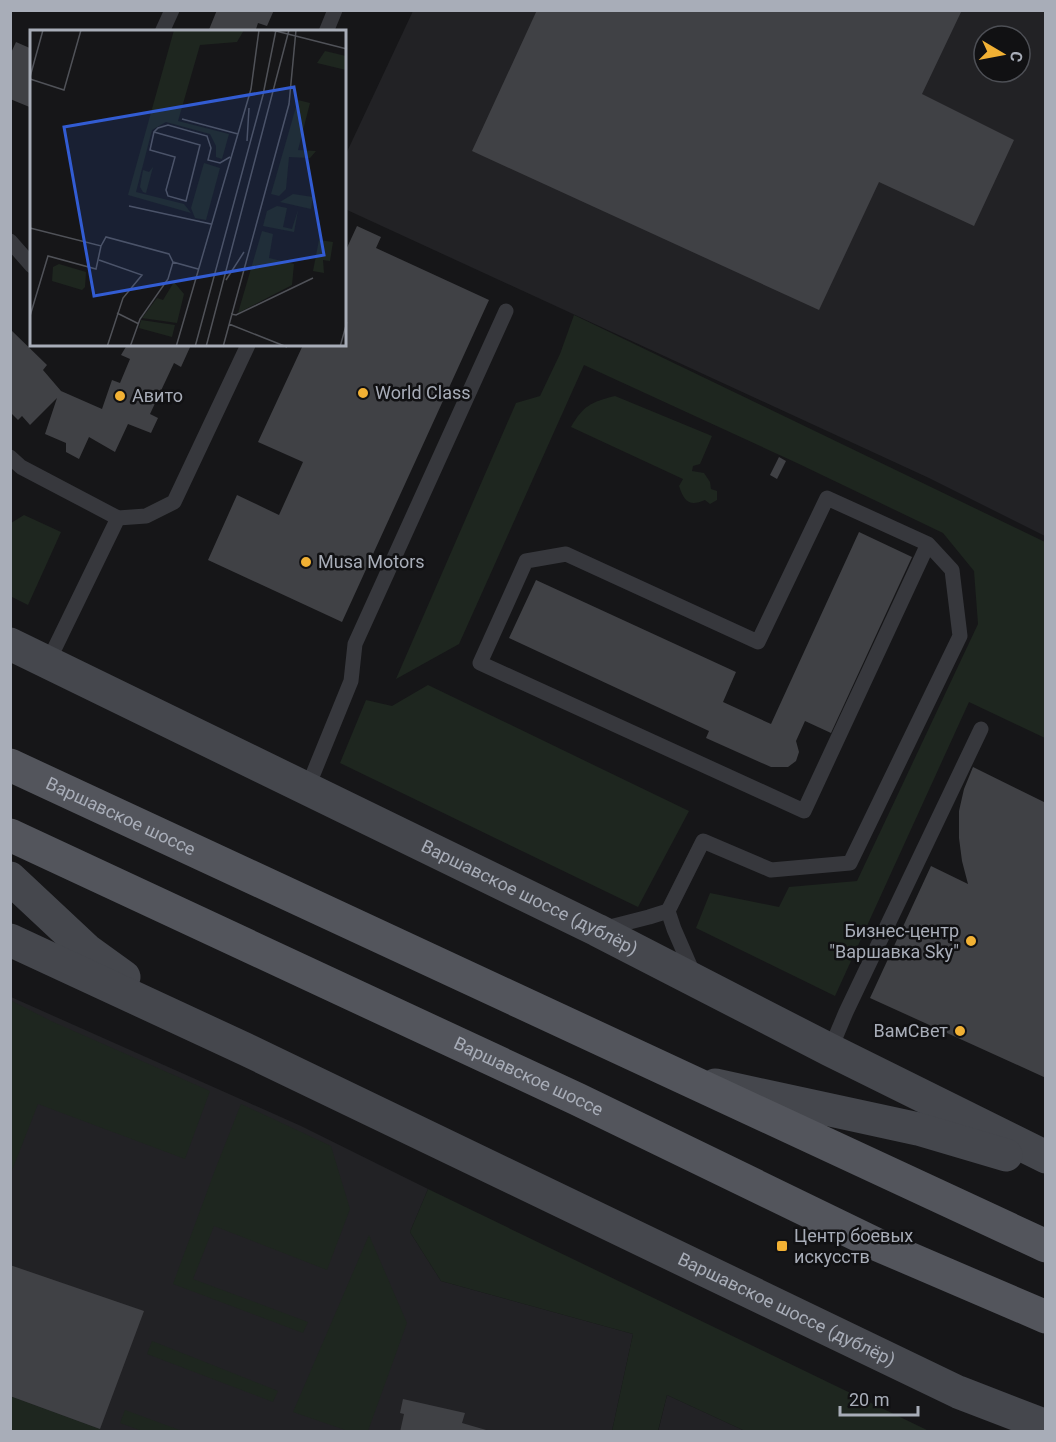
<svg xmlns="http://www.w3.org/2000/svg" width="1056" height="1442" viewBox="0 0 1056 1442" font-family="Roboto,sans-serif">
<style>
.built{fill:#222225;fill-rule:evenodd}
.green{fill:#1e261f}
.building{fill:#404145}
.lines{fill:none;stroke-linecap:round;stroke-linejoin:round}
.lane{stroke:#37383d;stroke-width:15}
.secondary{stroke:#45474d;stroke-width:33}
.primary{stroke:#53555c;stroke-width:33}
.poi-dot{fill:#f2b134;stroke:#111113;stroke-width:2}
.labels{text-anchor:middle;stroke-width:5;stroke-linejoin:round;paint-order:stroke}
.poi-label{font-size:18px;fill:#a8adb8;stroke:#111113;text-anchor:start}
.street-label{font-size:18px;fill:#a8adb8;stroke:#111113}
.inset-road{fill:none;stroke:#505258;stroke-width:1.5}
.view{fill:#325cd3;fill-opacity:0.15;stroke:#325cd3;stroke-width:3}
.inset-edge{fill:none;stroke:#a8adb8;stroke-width:3}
</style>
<rect width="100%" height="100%" fill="#161618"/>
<path class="built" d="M413,11h632v525l-116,-58 -584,-269v-53zM984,36h36v36h-36z
M11,997l290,129 127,63 -18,43 31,49 192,53 -21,97 -601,1z
M667,1395l78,36 -87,1z"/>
<path class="green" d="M574,315l471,227v196l-76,-36 -134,294 -139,-68 14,-35 69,14 10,-20 68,-6 121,-257 -4,-53 -31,-38 -146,-70 -213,-98 -125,279 -63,35 120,-276 24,-7 20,-42z
M615,396l97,40 -12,28 -7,2 -1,5 12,2 6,9 1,7 6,2v9l-7,4 -5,-4c-16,7 -21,1 -26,-14l4,-7 -112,-52c12,-21 20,-25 44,-31z
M24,515l37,17 -33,73 -18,-9 1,-73z
M428,685l261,126 -51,96 -298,-144 26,-63 26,6z
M10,1000l41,21 159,70 -25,68 -147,-55 -27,69z
M241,1104l90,42 19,63 -23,61 -113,-44 -21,53 115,43 -5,11 -130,-49 42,-114z
M428,1189l501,242h-184l-78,-36 -9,36h-46l21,-97 -192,-53 -31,-49z
M369,1235l38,88 -39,108h-20l-55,-19z
M152,1341l126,50 -5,11 -126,-48z
M10,1396l90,33 -1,2h-88z
M125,1410l57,21h-40l-22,-8z"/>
<path class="building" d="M217,10h57l-7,16 -9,-3 -3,9h-47z
M537,10h425l-40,84 92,46 -40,86 -95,-44 -60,128 -347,-159z
M16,42l16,7v59l-22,-9v-44z
M357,226l24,11 -5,11 113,52 -147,322 -134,-62 29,-65 42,20 24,-53 -45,-20 45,-97h42v-93z
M10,329l37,36 -4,5 18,21 41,18 10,-29 8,3 10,-24 -9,-4 6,-10h64l-10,22 -7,-4 -24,51 8,4 -7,15 -23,-9 -13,28 -26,-15 -10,22 -13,-7v-9l-21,-9 12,-36 -27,27 -8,-9 -4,4 -8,-8z
M779,457l7,4 -9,18 -7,-4z
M859,532l53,25 -81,176 -26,-12 -9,20 3,11 -3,9 -8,6h-17l-65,-29 3,-7 -200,-93 27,-58 200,92 -13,30 48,22z
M973,767l73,36v275l-176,-80 61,-132 37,18 -6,-23 -3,-23v-27l5,-22z
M10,1265l134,46 -44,118 -90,-33z
M403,1399l62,14 -3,10 31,9h-93l4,-18 -4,-1z"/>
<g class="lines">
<path class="lane" d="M162,32l10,-22
M326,32l9,-22
M10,241l22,25
M10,457l11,10 97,51
M48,662l70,-144 28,-2 28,-14 74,-157
M307,789l44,-108 4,-37 151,-333
M602,929l47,-12 19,-6
M694,975l-20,-46 -6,-18 35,-70 68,29 79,-7 110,-227 -8,-66 -24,-26 -101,-46 -69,144 -192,-88 -40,7 -46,102 324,148 124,-267
M830,1050l16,-38 135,-283"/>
<g class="secondary">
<path id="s1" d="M10,644l587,286 233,120 216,107"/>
<path d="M10,878l78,73 36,26"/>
<path id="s2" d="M10,940l235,109 713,343 88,34"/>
<path d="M715,1085l203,44 88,26"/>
</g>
<g class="primary">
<path id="s3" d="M10,765l1036,481"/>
<path id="s4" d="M10,835l567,264 301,146 168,72"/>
</g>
</g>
<g class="poi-dot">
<circle cx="363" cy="393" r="6"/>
<circle cx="120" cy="396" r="6"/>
<circle cx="306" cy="562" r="6"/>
<circle cx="971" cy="941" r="6"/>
<circle cx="960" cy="1031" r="6"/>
<rect x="776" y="1240" width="12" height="12" rx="3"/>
</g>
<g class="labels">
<g class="poi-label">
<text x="375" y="399">World Class</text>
<text x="132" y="402">Авито</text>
<text x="318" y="568">Musa Motors</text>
<text x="959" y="937" text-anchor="end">Бизнес-центр<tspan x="959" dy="21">"Варшавка Sky"</tspan></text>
<text x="948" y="1037" text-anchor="end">ВамСвет</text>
<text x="794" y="1242">Центр боевых<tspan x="794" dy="21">искусств</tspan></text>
</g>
<g class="street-label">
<text dy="6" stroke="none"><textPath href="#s3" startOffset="122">Варшавское шоссе</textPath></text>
<text dy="6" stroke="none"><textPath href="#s1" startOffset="578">Варшавское шоссе (дублёр)</textPath></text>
<text dy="6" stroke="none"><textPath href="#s4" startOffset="572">Варшавское шоссе</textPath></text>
<text dy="6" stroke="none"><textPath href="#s2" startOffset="860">Варшавское шоссе (дублёр)</textPath></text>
</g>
</g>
<g transform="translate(30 30)">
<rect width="316" height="316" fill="#161618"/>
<path d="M144,0h70l-7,12 -37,3 -22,76 51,13 -7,25 -6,-2v-11l-6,-12 -44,-12 -14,8 -16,62 48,12 7,9 -63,-18zM295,21l21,5v14l-29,-7zM268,70l12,3 -12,47 18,1 -6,7 -21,-1 -3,32 -7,7 -8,-2zM174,133l16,5 -14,52 -11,-2 -4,-10zM123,137l-7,26 -3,-1 -3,-5 3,-17 6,2zM263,164l20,3 -2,12 -31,-7zM247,176l10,2 -4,19 9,2 6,-19 -4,22 -31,-6 4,-15zM232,201l11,3 -4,24 25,6 -2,21 -54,28zM289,210l14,2 -3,19 -7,-1 1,13 -11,-2zM29,234l27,8 -1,15 -3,3 -30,-9 1,-14zM144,252l10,12 -7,29 -35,-5 15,-20 6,2zM111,290l34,5 -3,12 -33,-9z" fill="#1e261f"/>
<path class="inset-road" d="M242,0l75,19M0,47l13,-47M0,49l34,11 17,-60M152,89l56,15M124,102l46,13 -14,56 -18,-5 -2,-6 9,-33 -25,-7 4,-18 4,-4 10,-3 39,11 4,12 -3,12 12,3 10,-6M217,111l2,-33M99,176l82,18M0,198l71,18 5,-9 63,17 4,8 25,7M69,230l43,15 -19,23 -16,49M196,250l18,-28M87,283l22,11M201,284l5,1 77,-37M0,286l18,-60 48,13 5,-23M199,294l58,23M100,317l10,-28 28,-40 5,-17M146,317l75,-258 8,-59M165,317l68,-252 13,-65M176,317l83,-317M193,317l66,-243 7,-74M310,317l7,-25"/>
<path class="view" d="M264,57l30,168 -230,41 -30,-169z"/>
<rect width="316" height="316" class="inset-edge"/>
</g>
<rect width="1056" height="1442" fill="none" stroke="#a8adb8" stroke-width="24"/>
<g transform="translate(1002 54) rotate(100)"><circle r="28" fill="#111113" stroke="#4d4f55" stroke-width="1.5"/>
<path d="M0-4.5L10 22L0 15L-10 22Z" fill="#f2b134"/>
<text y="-9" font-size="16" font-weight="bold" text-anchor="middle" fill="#a8adb8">С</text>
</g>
<path d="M840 1406v9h78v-9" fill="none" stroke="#a8adb8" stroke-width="3"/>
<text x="849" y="1406" font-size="18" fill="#a8adb8" stroke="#111113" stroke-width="4.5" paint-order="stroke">20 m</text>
</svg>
